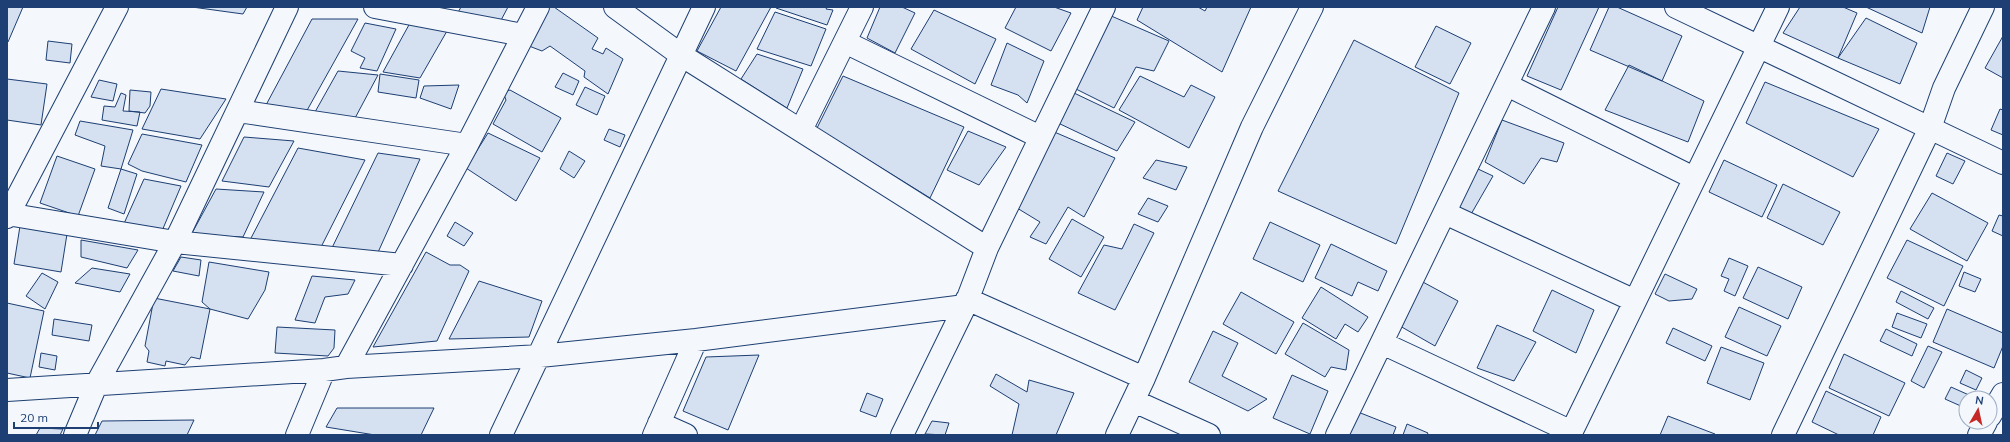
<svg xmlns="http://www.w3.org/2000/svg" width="2010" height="442" viewBox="0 0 2010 442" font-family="Mulish,sans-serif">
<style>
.building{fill:#d5e0f0;stroke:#1d3f73}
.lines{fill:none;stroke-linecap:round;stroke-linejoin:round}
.street-casing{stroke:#1d3f73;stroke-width:24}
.street{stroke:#f4f7fb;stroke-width:22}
</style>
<rect width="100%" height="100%" fill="#f4f7fb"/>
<path class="building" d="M7,7h16l-15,35h-1z
M192,7h55l-4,7z
M461,7h47l-9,17 -43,-8z
M547,7h7l44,31 -6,11 11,5 3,-6 17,11 -15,35 -24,-17 1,-6 -35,-25 -8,5 -13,-5z
M721,7h50l-35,64 -39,-20z
M777,7h50l-1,2 7,1 -6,15 -51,-17z
M880,7h22l13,6 -20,40 -28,-15z
M1016,7h38l17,6 -20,38 -46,-23z
M1143,7h55l7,4 2,-4h44l-29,65 -85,-52z
M1558,7h41l-38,83 -34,-14z
M1609,7h8l65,29 -20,45 -72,-31z
M1800,7h43l14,6 -19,45 -55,-25z
M1866,7h64l-8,26z
M934,10l62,29 -21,45 -64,-35z
M775,12l51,17 -15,37 -54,-17z
M1109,15l60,26 -15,30 -18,-4 -22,41 -38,-19z
M1866,18l51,25 -17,41 -62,-26z
M312,19h46l-53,95 -39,-9z
M365,23l31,6 -19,42 -17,-3 5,-10 -14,-7z
M410,23l37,8 -27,47 -37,-6z
M1436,26l35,17 -21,41 -35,-17z
M2003,36v42l-18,-10z
M1354,40l105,53 -63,151 -118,-53z
M48,41l24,3 -2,19 -24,-3z
M1007,43l37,18 -17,42 -9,-8 -27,-10z
M757,54l46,15 -16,39 -46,-29z
M1629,65l75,36 -16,41 -83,-32z
M338,71l40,4 -24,45 -39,-8z
M563,73l16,8 -6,14 -18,-8z
M380,74l39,6 -3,18 -38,-6z
M843,76l121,51 -34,71 -113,-70z
M1140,76l44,21 7,-12 24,12 -26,51 -70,-38z
M7,79l40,5 -6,41 -34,-5z
M99,80l18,4 -4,17 -22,-4z
M1765,82l114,47 -26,48 -107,-54z
M459,85l-8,24 -31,-11 4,-12z
M585,87l20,9 -8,19 -21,-10z
M161,89l65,10 -26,40 -58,-10z
M130,90l21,2 -1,14 -5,7 -16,-2z
M510,90l51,28 -19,34 -49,-28 13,-24 -3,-8z
M121,93l5,2 -3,16 17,1 -3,14 -35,-6 2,-14 11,1z
M1074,93l61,29 -18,29 -61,-29z
M2000,109l3,1v25l-12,-5z
M1502,120l62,23 -7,19 -16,-4 -17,26 -39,-22z
M80,121l53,9 -12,39 -20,-3 4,-20 -30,-11z
M609,129l16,6 -5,12 -16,-7z
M968,131l38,16 -27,38 -32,-15z
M1052,131l63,27 -31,59 -16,-10 -22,37 -16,-7 10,-15 -23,-14z
M488,133l52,25 -24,43 -50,-33z
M142,134l60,11 -16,37 -44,-11 -14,-7z
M244,137l50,4 -25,46 -47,-6z
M298,148l67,12 -48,95 -67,-15z
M569,151l16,10 -11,17 -14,-9z
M378,153l42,6 -45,100 -46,-5z
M1947,153l18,8 -12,23 -17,-8z
M57,156l38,13 -17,47 -38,-13z
M1156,160l31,7 -11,23 -33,-12z
M1724,160l53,25 -15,32 -53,-25z
M121,169l16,5 -13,40 -16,-6z
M1478,169l15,7 -23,40 -14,-7z
M144,179l37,7 -22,52 -37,-10z
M1783,184l57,28 -17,33 -56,-27z
M216,189l48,3 -21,45 -52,-2z
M1932,193l56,30 -21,38 -57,-32z
M1148,198l20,8 -10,16 -20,-8z
M1999,215l4,1v20l-11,-5z
M1072,219l32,18 -23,40 -32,-18z
M455,222l18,11 -9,13 -17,-10z
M1270,222l50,23 -17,37 -50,-23z
M1134,224l20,9 -39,77 -37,-17 26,-48 18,4z
M20,226l47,8 -6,38 -47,-8z
M81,240l57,10 -11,18 -46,-11z
M1907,240l56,26 -19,40 -57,-28z
M1331,244l56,27 -9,20 -20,-9 -6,14 -37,-18z
M426,252l24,13h10l9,6 -32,70 -64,6z
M181,257l20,3 -2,16 -26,-5z
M1729,258l19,8 -13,30 -11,-5 5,-12 -8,-3z
M209,262l60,10 -4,18 -17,29 -38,-10 -8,-7z
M1758,267l44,20 -14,32 -45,-21z
M92,268l38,6 -10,18 -45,-9z
M1964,272l17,7 -6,13 -16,-6z
M42,273l16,9 -13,27 -19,-13z
M1665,274l32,15 -5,10 -23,2 -14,-7z
M312,276l43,4 -7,14 -23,3 -10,26 -20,-3z
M479,281l63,20 -13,36 -80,2z
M1421,281l37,20 -23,45 -35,-20z
M1321,287l47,30 -10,15 -13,-8 -9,15 -34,-21z
M1552,290l42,20 -18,43 -43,-22z
M1901,291l33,17 -6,11 -32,-17z
M1241,292l53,30 -18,32 -53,-30z
M154,298l56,11 -10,50 -9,-2 -6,8 -19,-4 -1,5 -18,-4 2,-11 -4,-5z
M7,303l37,8 -14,67 -23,-5z
M1739,307l42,19 -14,30 -42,-19z
M1947,309l56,24v13l-9,22 -61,-26z
M1897,313l30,11 -6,14 -29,-11z
M54,319l38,6 -3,16 -37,-6z
M1303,323l46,27 -3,20 -15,-3 -6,10 -40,-23z
M1497,325l39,17 -22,39 -37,-13z
M277,327l58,3 -1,18 -6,8 -53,-3z
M1673,328l39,18 -7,15 -39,-18z
M1886,329l31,15 -5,12 -32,-15z
M1213,331l25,12 -16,33 45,23 -19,12 -59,-29z
M1928,346l14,6 -18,36 -13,-7z
M1721,347l43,16 -14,37 -43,-17z
M41,353l16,3 -2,14 -16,-3z
M1844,354l61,29 -16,33 -60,-28z
M759,355l-31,75 -45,-19 23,-54z
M1966,370l16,8 -6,12 -16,-7z
M996,374l31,18 2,-12 45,13 -18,42h-44l7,-31 -29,-18z
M1292,375l36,16 -18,43 -37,-16z
M1951,387l18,8 -3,3 -3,9 -18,-8z
M1826,391l55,26 -8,18h-34l-27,-13z
M867,393l16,6 -7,18 -16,-6z
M337,408h97l-13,27h-46l-49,-8z
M1358,412l38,15 -3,8h-44z
M1668,416l47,18v1h-55z
M194,420l-7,15h-92l7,-14z
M932,421l17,2 -4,12 -20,-1z
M1407,424l21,9 -1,2h-24z
M40,428l23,1 -3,6h-24z"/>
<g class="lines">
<g class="street-casing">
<path id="street" d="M375,7l148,28
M615,7l66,48 306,193
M1676,7l327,156
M845,42l195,95
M1507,85l187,93
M238,111l229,34
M801,130l61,-123
M1445,213l190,88
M7,214l168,28 227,23
M7,217l110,-210
M967,299l177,79
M1382,343l190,89
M346,367l121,-222 71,-138
M7,390l317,-20 22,-3 194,-11 156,-16 269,-34 22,-58 117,-241
M1134,401l75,34
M1990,416l13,-22
M659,423l27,12
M75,435l21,-50 79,-143 112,-235
M297,435l27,-65
M501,435l203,-428
M654,435l42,-95
M902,435l63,-129
M1117,435l27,-57 108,-251 60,-120
M1337,435l207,-428
M1570,435l208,-428
M1783,435l147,-307 14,-40 39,-81
M1979,435l7,-13"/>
</g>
<use href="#street" class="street"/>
</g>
<rect width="2010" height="442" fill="none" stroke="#1d3f73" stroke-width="16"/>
<g transform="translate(1978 410) rotate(9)"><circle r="19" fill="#f4f7fb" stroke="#9eadc5"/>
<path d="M0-3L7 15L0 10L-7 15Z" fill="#c62828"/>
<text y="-6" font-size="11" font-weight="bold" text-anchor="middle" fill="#1d3f73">N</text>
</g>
<path d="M14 422v6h84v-6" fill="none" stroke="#1d3f73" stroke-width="2"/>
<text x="20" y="422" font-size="12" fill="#1d3f73" stroke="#f4f7fb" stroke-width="3" paint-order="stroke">20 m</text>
</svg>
